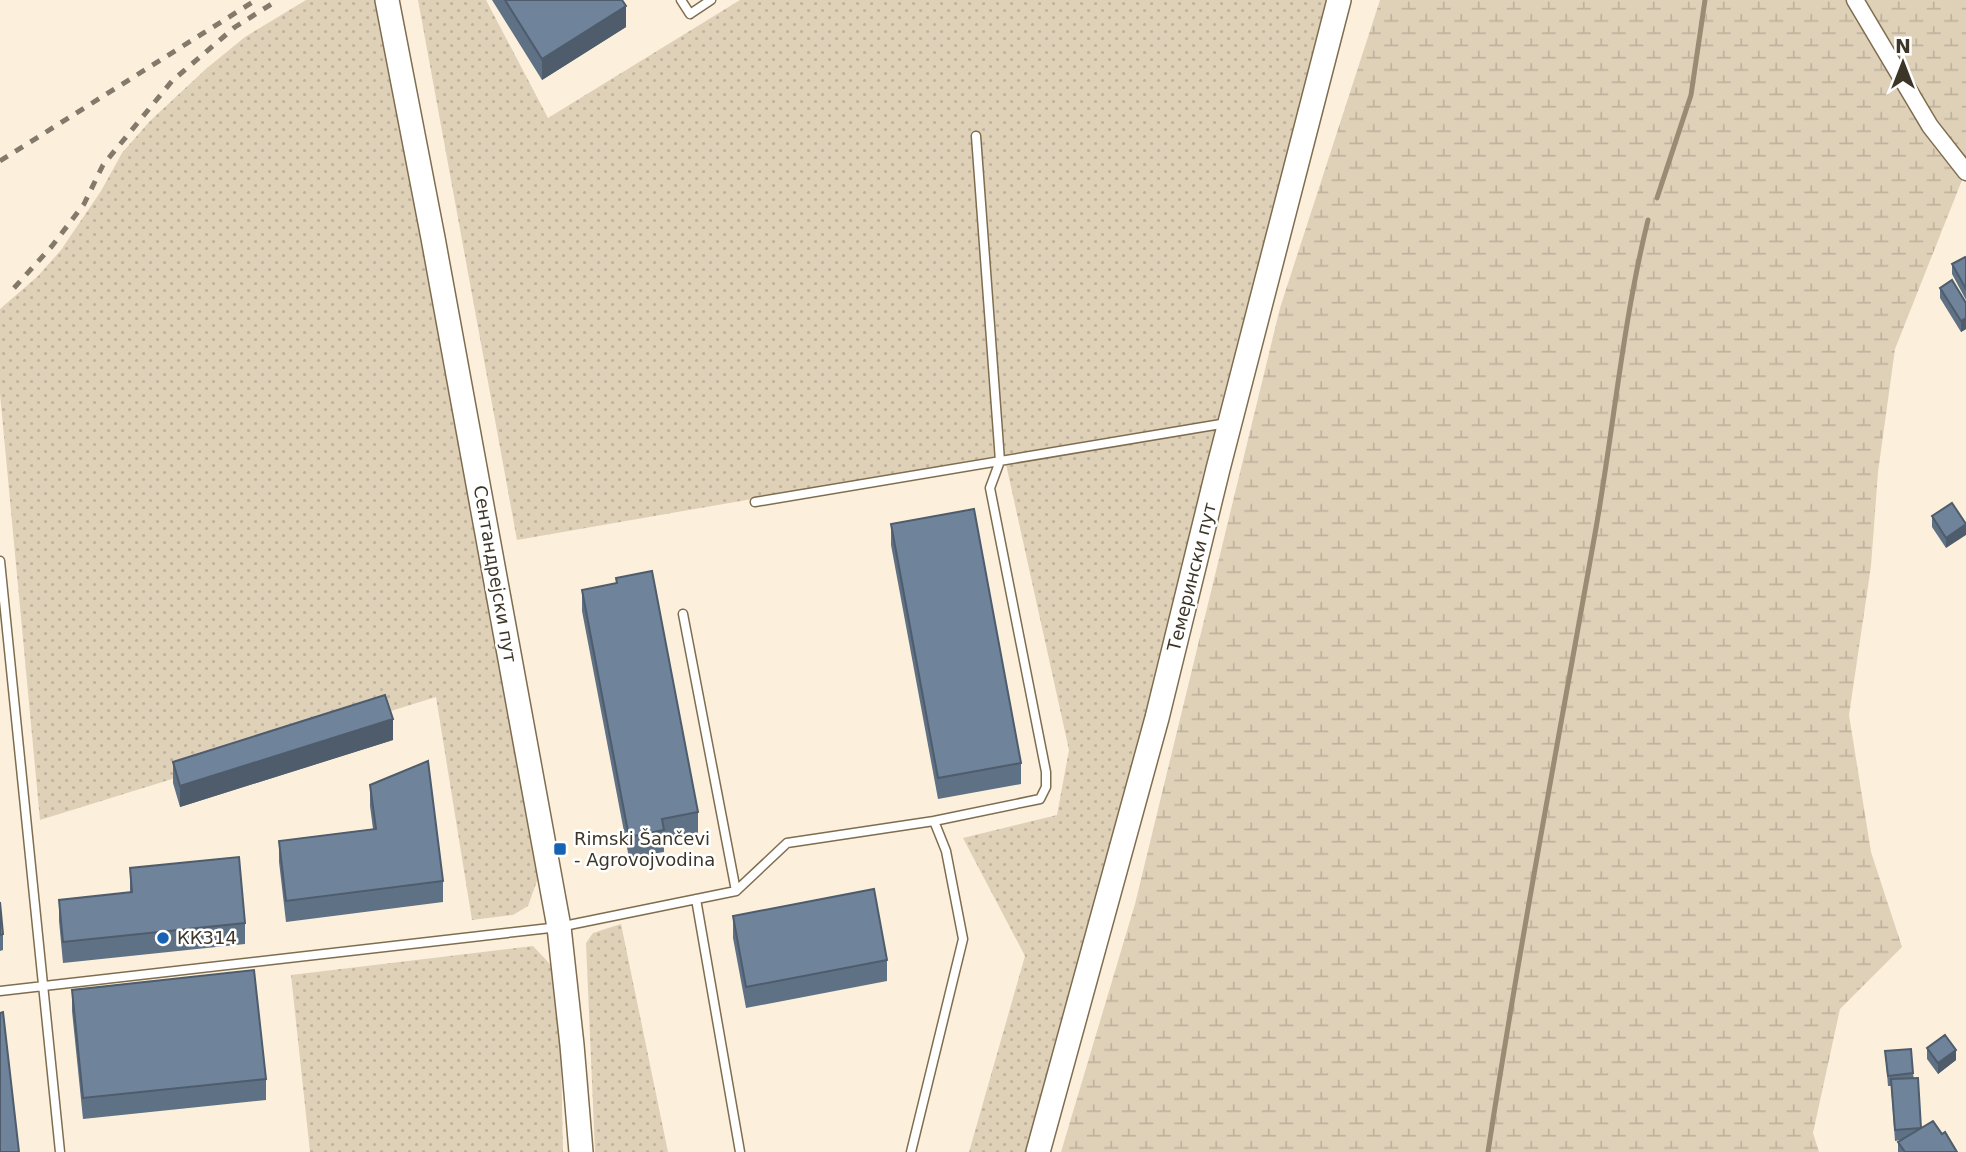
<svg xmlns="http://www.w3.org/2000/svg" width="1966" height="1152" viewBox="0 0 1966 1152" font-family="'DejaVu Sans',sans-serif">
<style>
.grass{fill:url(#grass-dots)}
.wetland{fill:url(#wetland-marsh)}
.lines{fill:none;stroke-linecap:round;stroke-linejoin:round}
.stream{stroke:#998b74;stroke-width:5}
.service-casing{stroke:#7f6d4f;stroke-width:11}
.minor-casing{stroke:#7f6d4f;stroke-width:19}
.secondary-casing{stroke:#7f6d4f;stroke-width:26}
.service{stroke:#fff;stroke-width:8}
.minor{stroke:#fff;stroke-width:16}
.secondary{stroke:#fff;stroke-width:23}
.rail{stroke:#847a6b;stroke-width:5;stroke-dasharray:9 9;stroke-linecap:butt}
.wall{fill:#5f7185}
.shaded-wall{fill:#4e5c6c}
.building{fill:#6f839b;stroke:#4e5c6c;stroke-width:2}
.poi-dot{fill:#1762b2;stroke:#fff;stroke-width:2.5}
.labels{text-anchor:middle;stroke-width:5;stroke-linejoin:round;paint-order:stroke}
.street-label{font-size:18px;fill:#3d3528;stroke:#fff}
.poi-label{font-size:18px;fill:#3d3528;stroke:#fff;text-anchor:start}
</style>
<defs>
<pattern id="grass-dots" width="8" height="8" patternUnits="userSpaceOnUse" patternTransform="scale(1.75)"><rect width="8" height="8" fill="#dfd0b8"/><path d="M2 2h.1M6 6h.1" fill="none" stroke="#c0b39e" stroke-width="1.8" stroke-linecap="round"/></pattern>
<pattern id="wetland-marsh" width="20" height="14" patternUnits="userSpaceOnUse" patternTransform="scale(1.75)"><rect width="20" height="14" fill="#dfd0b8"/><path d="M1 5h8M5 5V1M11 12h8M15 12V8" fill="none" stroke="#c0b39e"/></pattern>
</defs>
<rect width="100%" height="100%" fill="#fcf0dc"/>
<path class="grass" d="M306,0h73l159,878 -10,28 -15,9 -41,5 -36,-223 -396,123 -40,-426v-85l38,-33 23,-26 40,-59 21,-38 28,-32 57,-53 38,-31z
M418,0h68l62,118 192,-118h601l-304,1152h-68l56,-196 -62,-118 94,-23 12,-65 -65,-295 -487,85z
M621,924l47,228h-73l-9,-209 7,-10z
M533,946l17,18 10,45 3,143h-253l-19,-177z"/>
<path class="wetland" d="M1380,0h586v170l-71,179 -17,123 -7,94 -22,149 22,137 31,95 -62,62 -27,124 6,19h-758l74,-248 145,-596z"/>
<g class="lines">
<path class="stream" d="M1657,198l34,-103 14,-95
M1488,1152c32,-209 71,-416 108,-624 18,-103 27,-207 52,-308"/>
<g class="service-casing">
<path id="service" d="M681,0l9,14 21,-14
M755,502l472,-79
M0,561l60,591
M683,614l53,277
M934,821l106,-22 6,-12v-15l-56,-284 10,-27 -24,-325
M696,899l44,253
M0,991l559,-64 177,-36 51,-48 147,-22 12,30 17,88 -52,213"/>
</g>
<g class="minor-casing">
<path id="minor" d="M1855,0l75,126 36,46"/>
</g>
<g class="secondary-casing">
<path id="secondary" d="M387,0l46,238 126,689 13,118 9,107
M1038,1152l119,-434 61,-249 121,-469"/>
</g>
<use href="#service" class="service"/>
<use href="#minor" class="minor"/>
<use href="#secondary" class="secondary"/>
<path class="rail" d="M0,161l256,-161
M14,288l38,-42 32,-42 19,-39 69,-84 63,-54 43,-27"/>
</g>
<path class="wall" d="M492,0h130l4,27 -84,53z
M1966,259v41l-14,-26v-10z
M1940,288l26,15v26l-5,3 -21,-34z
M1952,503l-6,45 -14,-21v-11z
M891,524l130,239v21l-83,15 -47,-254z
M616,578l82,234v22l-34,6v12l-35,6 -47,-247v-21l34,-7z
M393,740l-213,67 -7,-24v-21z
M370,785l73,96v21l-157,20 -7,-60v-21l94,-12 -3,-23z
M130,868l115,55v21l-182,19 -4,-42v-21l71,-7z
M0,902l3,32v16l-3,1z
M733,916l154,44v21l-141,27 -13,-70z
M72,990l194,89v21l-183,19 -11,-108z
M1927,1048l29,12 -18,14 -11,-15z
M1885,1051l28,22 8,55 21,6 15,18h-59v-10l3,-2 -6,1 -4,-55h-3z"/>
<path class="shaded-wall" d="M626,6v21l-84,53v-21z
M1966,318v11l-5,3v-11z
M1966,524v11l-20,13v-10z
M393,719v21l-213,67v-21z
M1956,1050v10l-18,14v-11z"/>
<path class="building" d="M505,0h117l4,6 -84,53z
M1965,257l1,2v30l-14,-25z
M1952,280l14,23v15l-5,3 -21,-33z
M1952,503l14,21 -20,14 -14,-22z
M974,509l47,254 -83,15 -47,-254z
M652,571l46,241 -36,7 2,11 -35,7 -47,-247 35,-7 -1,-5z
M385,695l8,24 -213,67 -7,-24z
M428,761l15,120 -157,20 -7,-60 97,-12 -6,-44z
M239,857l6,66 -182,19 -4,-42 73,-8 -2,-24z
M874,889l13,71 -141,27 -13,-71z
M0,902l3,32 -3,1z
M254,970l12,109 -183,19 -11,-108z
M3,1012l16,140h-19v-139z
M1945,1035l11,15 -18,13 -11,-15z
M1911,1049l2,24 -25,3 -3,-25z
M1918,1078l3,50 -26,2 -4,-51z
M1933,1121l9,13 3,-2 12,20h-52l-7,-10z"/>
<g class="poi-dot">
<rect x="553" y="842" width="14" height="14" rx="3.5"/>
<circle cx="163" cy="938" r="7"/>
</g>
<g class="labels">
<g class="street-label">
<text transform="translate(495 574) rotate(80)" y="6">Сентандрејски пут</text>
<text transform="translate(1192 577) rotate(-76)" y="6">Темерински пут</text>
</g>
<g class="poi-label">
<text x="574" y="845">Rimski Šančevi<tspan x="574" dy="21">- Agrovojvodina</tspan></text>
<text x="177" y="944">КК314</text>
</g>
</g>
<g transform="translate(1903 63)" stroke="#ffffff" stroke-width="5" paint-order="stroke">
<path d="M0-5L12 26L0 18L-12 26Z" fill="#3d3528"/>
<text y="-10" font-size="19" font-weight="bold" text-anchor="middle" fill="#3d3528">N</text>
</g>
</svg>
